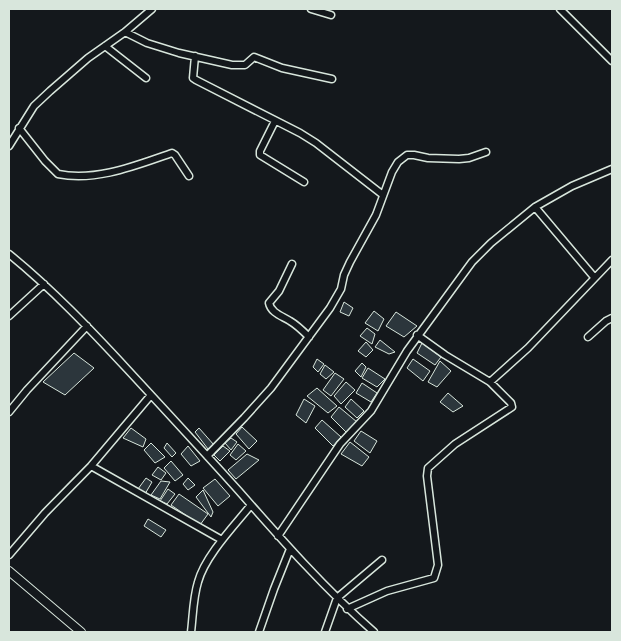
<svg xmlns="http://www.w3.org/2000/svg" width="621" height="641" viewBox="0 0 621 641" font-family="Ubuntu,sans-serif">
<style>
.building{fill:#2c363c;stroke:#d8e6dc}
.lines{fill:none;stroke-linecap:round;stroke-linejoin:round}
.minor-casing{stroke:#d8e6dc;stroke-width:9}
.tertiary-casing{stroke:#d8e6dc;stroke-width:10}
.minor{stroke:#14181c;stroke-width:6}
.tertiary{stroke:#14181c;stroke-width:8}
</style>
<rect width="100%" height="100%" fill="#14181c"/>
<path class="building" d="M344,302l9,6 -4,8 -9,-4z
M374,311l10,8 -6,12 -13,-8z
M396,312l21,14 -13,11 -18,-11z
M367,328l8,6 -3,10 -12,-8z
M380,340l15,12 -6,2 -14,-7z
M366,342l7,8 -7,7 -8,-6z
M422,343l19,14 -6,8 -18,-12z
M74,353l20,15 -29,27 -22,-13z
M317,359l7,5 -6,8 -5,-5z
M413,359l17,12 -7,10 -16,-13z
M440,361l11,10 -14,16 -9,-5z
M362,363l4,4 -5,10 -6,-6z
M325,365l9,7 -8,7 -6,-5z
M368,368l17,11 -8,8 -15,-9z
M335,373l9,6 -13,17 -8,-6z
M346,382l9,8 -14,14 -7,-8z
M362,383l15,10 -6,9 -15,-9z
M317,388l20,18 -9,7 -21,-17z
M448,393l15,13 -10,6 -13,-10z
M304,399l11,7 -9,17 -10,-8z
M351,399l13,12 -7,7 -12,-11z
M339,407l18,15 -11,10 -15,-15z
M322,420l19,17 -8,9 -18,-18z
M242,427l15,14 -8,8 -13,-15z
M131,428l15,11 -3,8 -20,-9z
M199,428l15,17 -6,4 -13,-17z
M361,431l16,10 -7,12 -16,-12z
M231,438l6,4 -6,8 -6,-7z
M350,442l19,15 -7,9 -21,-12z
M151,443l14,14 -10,6 -11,-13z
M167,443l9,10 -4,4 -8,-9z
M238,444l8,7 -10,9 -6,-5z
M188,446l12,15 -9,5 -10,-12z
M223,446l7,5 -10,10 -6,-6z
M247,454l12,6 -23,19 -8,-9z
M171,461l12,14 -8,6 -11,-13z
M158,467l8,6 -5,7 -9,-5z
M146,478l6,4 -7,12 -7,-5z
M188,478l7,7 -7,5 -5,-6z
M215,479l15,17 -12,10 -15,-18z
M161,481l9,1 -10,17 -9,-4z
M168,489l7,5 -8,10 -7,-3z
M203,490l10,22 -2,5 -15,-20z
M179,494l29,20 -8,11 -29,-20z
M148,519l18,11 -5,7 -17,-11z"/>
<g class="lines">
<g class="minor-casing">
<path id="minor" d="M311,9l20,6
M560,9l52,52
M125,32l22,11 32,10 53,12h13l9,-8 28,11 50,11
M105,46l41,32
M195,56l-2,22 3,2 104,53 16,10 67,52
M275,121l-15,30v4l44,27
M19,128l26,33 13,13c38,8 79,-9 114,-21l3,2 14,21
M9,146l25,-40 16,-15 38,-33 37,-26 27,-23
M535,207l59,70
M9,254c43,35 81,75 119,116 37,40 74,80 110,120 43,49 87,99 136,142
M292,264l-13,27 -10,12c2,10 13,13 21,18 7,4 13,10 19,16
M9,316l35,-32
M588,337l18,-16 6,-3
M490,382l38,-34 84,-88
M9,412l18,-22 60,-64
M207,456l37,-38 27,-30 59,-80 11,-19 3,-14 6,-13 26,-47 16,-43 6,-10 9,-7h7l14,3 31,1 10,-1 17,-6
M91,466l131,74
M278,536l62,-92 31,-33 36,-60 65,-89 19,-19 44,-36 37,-21 40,-17
M9,555l36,-42 46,-47 60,-71
M347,609l40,-18 47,-13 4,-13 -11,-89 1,-8 27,-24 57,-37 -1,-4 -21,-21 -45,-27 -28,-20
M191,632c2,-16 2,-34 7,-50 7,-26 36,-56 53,-77
M259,632l15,-43 16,-40
M325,632l12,-34 45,-38"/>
</g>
<g class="tertiary-casing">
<path id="tertiary" d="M9,571l72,61"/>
</g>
<use href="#minor" class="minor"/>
<use href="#tertiary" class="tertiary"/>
</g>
<rect width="621" height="641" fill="none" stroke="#d8e6dc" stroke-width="20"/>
</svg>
